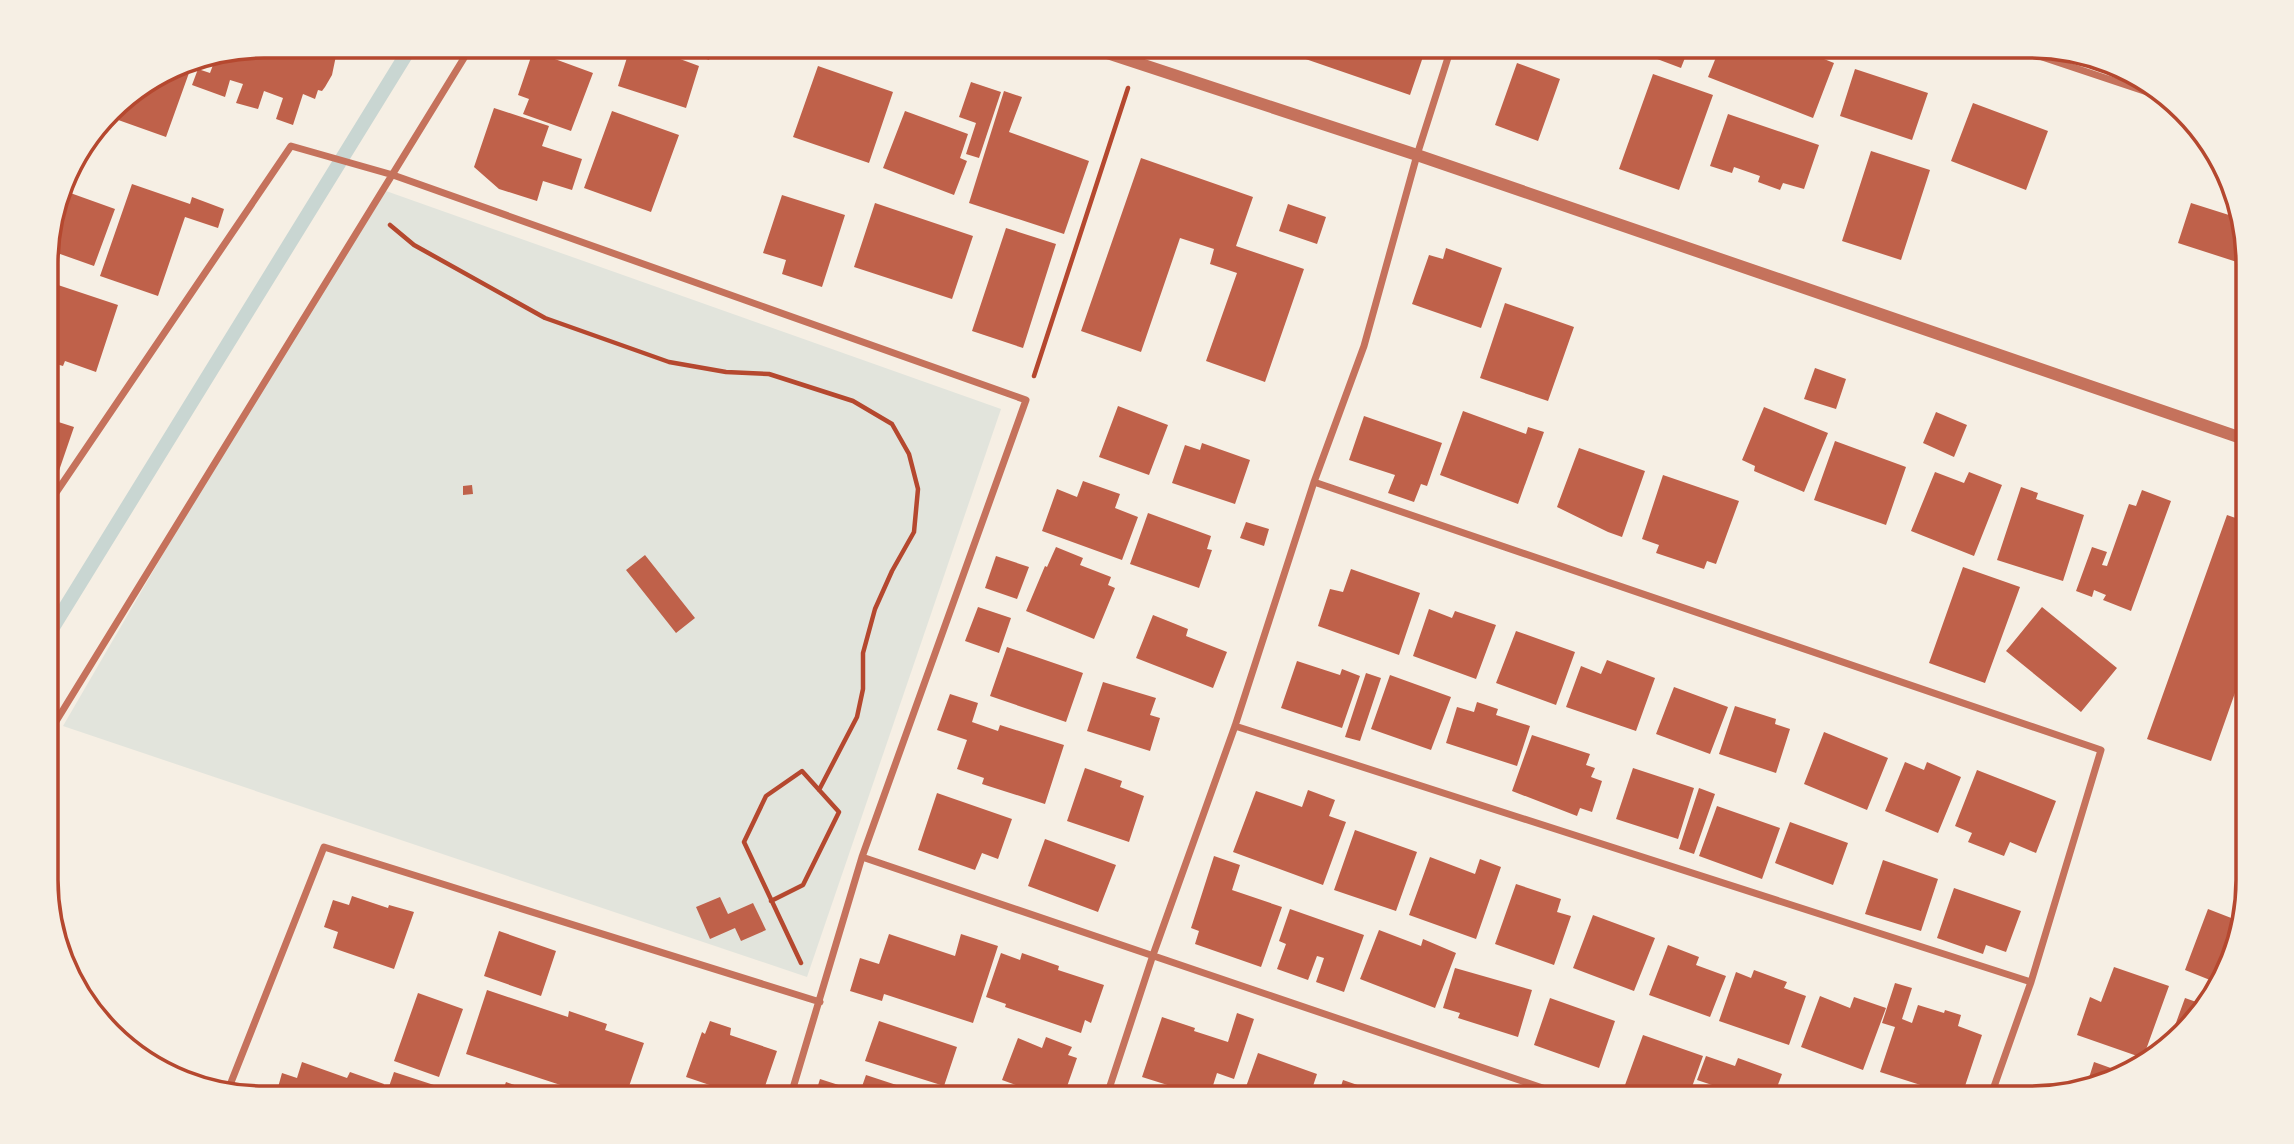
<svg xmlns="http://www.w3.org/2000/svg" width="2294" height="1144" viewBox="0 0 2294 1144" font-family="Inter,sans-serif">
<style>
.green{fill:#e2e4dc}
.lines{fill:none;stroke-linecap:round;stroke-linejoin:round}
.stream{stroke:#c9d6d2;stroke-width:14}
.building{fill:#bf614a}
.path{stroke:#b5482f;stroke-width:4.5}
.minor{stroke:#c5725c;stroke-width:7}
.tertiary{stroke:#c5725c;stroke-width:12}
.rim{fill:none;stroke:#b5482f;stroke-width:3.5}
</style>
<rect width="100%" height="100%" fill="#f6efe4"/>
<path class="green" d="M386,191l615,218 -194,568 -744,-251 149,-256z"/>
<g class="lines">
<path class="stream" d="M47,637l365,-592"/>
</g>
<path class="building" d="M263,45h70l-1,4 5,2 -5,24 -7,12 -3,4 -4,-1 -3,9 -12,-5 -10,31 -17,-6 7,-21 -19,-7 -6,18 -22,-6 7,-19 -13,-4 -5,17 -33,-12 6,-16 12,4 3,-8 -16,-6z
M577,45h40l-5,14z
M631,45l53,2 -4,12 19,7 -13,42 -68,-22z
M698,45h16l-5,15 -14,-5z
M1265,45h162l-17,50z
M1620,45h70l-9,23z
M1721,45h68l45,18 -21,55 -105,-41z
M533,51l60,22 -22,58 -48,-17 6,-15 -11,-4z
M194,59l-28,78 -59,-21 12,-16 61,-38z
M1517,63l43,16 -22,62 -43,-16z
M818,66l75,26 -24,71 -76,-26z
M1855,69l73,24 -16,47 -72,-24z
M1653,74l60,21 -34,95 -60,-21z
M971,82l30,10 -22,66 -13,-4 10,-31 -17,-6z
M1004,91l18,6 -13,35 80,29 -25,73 -95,-31z
M1973,103l75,28 -22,59 -75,-29z
M494,108l55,18 -7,20 40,13 -10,31 -29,-9 -6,20 -38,-12 -25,-22z
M612,111l67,24 -28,77 -67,-24z
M905,111l63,23 -8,24 7,3 -13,34 -71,-27z
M1728,114l91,31 -15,44 -21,-6 -3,7 -22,-8 2,-6 -26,-9 -2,6 -22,-7z
M1871,151l59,19 -29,90 -59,-19z
M1141,158l112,39 -17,49 68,23 -39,113 -59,-21 31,-88 -27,-9 4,-15 -34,-11 -39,114 -60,-21z
M132,184l58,20 2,-7 32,12 -6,19 -33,-11 -27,79 -58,-20z
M62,190l53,19 -21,57 -48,-17z
M782,195l63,20 -23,72 -40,-13 4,-14 -23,-7z
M875,203l98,33 -21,63 -98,-32z
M2191,203l38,12 1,-3 9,3 8,20v8l-7,20 -62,-20z
M1288,204l38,13 -9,27 -38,-13z
M1006,228l50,16 -33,104 -51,-17z
M1446,248l56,20 -21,60 -69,-24 17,-49 14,4z
M46,281l72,24 -22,67 -31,-11 -2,5 -17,-5z
M1505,303l69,24 -26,74 -68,-23z
M1815,368l31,11 -10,30 -32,-10z
M1118,406l50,19 -19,50 -50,-18z
M1764,407l64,26 -24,59 -50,-21 1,-5 -13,-6z
M1463,411l63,23 2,-7 16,5 -26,72 -78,-29z
M1936,412l31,13 -13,32 -31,-14z
M1364,416l78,27 -15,43 -6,-2 -7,18 -26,-9 7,-18 -46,-15z
M46,418l28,9 -22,64 -5,-2z
M1835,441l71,26 -20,58 -72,-25z
M1202,443l48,17 -15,44 -63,-21 13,-38 15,5z
M1579,448l66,23 -23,66 -14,-5 -51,-25z
M1935,472l29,11 5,-11 33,13 -28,71 -63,-25z
M1663,475l76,26 -23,63 -9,-3 -3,8 -48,-16 3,-8 -17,-6z
M1083,481l37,13 -5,14 23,9 -16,43 -80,-29 15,-42 20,8z
M472,485l1,9 -10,1v-9z
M2021,487l17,6 -2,6 48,16 -21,66 -66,-21z
M2142,490l29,11 -40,110 -28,-11 3,-5 -12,-5 -2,7 -16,-6 16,-44 15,5 -5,13 5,1 22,-62 7,2z
M1148,513l63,23 -4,13 5,1 -13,38 -69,-24z
M2227,515l20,7 1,134 -37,105 -64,-22z
M1246,522l23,7 -5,17 -24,-8z
M1056,547l27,11 -3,7 31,12 -3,8 7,3 -21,51 -68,-28 19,-45 2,1z
M645,555l50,63 -19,15 -50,-63z
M996,556l33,11 -12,32 -32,-11z
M1963,567l57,20 -35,96 -56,-20z
M1351,569l69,24 -21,62 -81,-29 12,-37 13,3z
M978,607l33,11 -12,35 -34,-12z
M2042,607l75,61 -36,44 -75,-61z
M1429,609l23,9 3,-7 41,14 -20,54 -63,-23z
M1153,615l35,14 -2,7 41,16 -14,36 -77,-30z
M1516,631l59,21 -19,53 -60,-22z
M1007,647l76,26 -17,49 -76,-26z
M1607,660l48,18 -19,53 -70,-24 15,-41 20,8z
M1297,661l43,14 2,-6 18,7 -18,52 -61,-20z
M1366,673l15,5 -21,63 -15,-4z
M1390,675l61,22 -20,53 -60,-21z
M1103,682l53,16 -6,17 10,3 -10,33 -63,-20z
M1674,687l54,20 -18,47 -54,-20z
M950,694l28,9 -6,19 26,9 2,-6 64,20 -19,59 -63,-20 2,-6 -27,-9 10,-29 -30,-10z
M1477,702l21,7 -2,6 34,11 -13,40 -71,-23 11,-36 17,5z
M1735,706l41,13 -1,5 15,5 -14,44 -57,-19z
M1824,732l64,26 -21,52 -63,-26z
M1532,735l58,19 -4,11 9,3 -4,9 11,4 -10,31 -12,-4 -3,8 -65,-25z
M1905,762l19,8 3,-8 34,15 -23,56 -53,-22z
M1085,768l37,13 -2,6 24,9 -15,46 -62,-21z
M1633,768l61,20 -16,51 -62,-20z
M1977,770l79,31 -20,52 -26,-11 -6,14 -36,-14 4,-9 -17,-7z
M1699,788l16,6 -21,60 -15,-5z
M1308,790l27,10 -6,16 17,6 -23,63 -90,-33 23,-61 46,16z
M937,793l75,26 -14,40 -16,-6 -7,17 -57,-20z
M1717,806l63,22 -18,51 -63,-23z
M1790,822l58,21 -15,42 -58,-22z
M1355,830l62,22 -21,59 -62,-21z
M1045,839l71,26 -18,47 -70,-26z
M1214,856l26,9 -8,25 50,17 -21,60 -66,-23 4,-13 -8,-3z
M1430,857l45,17 5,-15 21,8 -25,72 -67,-24z
M1883,860l55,19 -17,52 -56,-17z
M1516,884l45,15 -4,13 14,4 -17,49 -59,-21z
M1954,888l67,23 -15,41 -20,-7 -3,9 -46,-16z
M352,896l36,12 1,-3 25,7 -20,57 -61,-21 5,-16 -14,-5 9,-27 16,5z
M720,897l8,17 25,-11 13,27 -25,11 -6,-13 -25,11 -14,-32z
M1290,909l74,26 -20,57 -28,-10 8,-24 -7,-2 -9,24 -31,-11 9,-25 -7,-3z
M2208,909l31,12 -13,56 -6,7 -35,-14z
M1593,915l62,23 -21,53 -61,-23z
M1379,930l42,16 2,-7 33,14 -21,55 -75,-29z
M499,931l57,20 -15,45 -57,-20z
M889,934l66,22 6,-22 37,12 -25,77 -89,-29 -2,7 -32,-10 10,-33 19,6z
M1668,945l31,12 -3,8 30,11 -16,41 -61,-22z
M1001,953l19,7 2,-7 37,13 -1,4 46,15 -13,38 -6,-3 -4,13 -76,-26 1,-3 -20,-7z
M2114,967l55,19 -26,72 -66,-23 13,-38 11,5z
M1455,968l77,22 -14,47 -60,-19 2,-5 -17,-5z
M1754,970l33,12 -3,6 22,8 -17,49 -70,-24 17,-49 15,6z
M1895,983l17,5 -10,31 10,4 6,-18 26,8 1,-3 16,5 -3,11 24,9 -21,63 -81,-26 15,-45 -13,-4z
M487,990l81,27 1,-6 38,13 -2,6 39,13 -19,55h-25l-134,-44z
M418,993l45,16 -24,68 -45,-16z
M1820,996l30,12 4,-11 32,11 -23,62 -62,-23z
M1550,998l65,23 -16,47 -65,-23z
M2185,998l17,6 -33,38z
M1237,1013l17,6 -20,60 -17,-6 -8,25 -67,-21 20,-60 33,11 -1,3 34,11z
M710,1021l21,7 -1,7 47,16 -16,47h-13l-62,-21 16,-45 3,2z
M879,1021l78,26 -13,39 -79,-25z
M1643,1035l60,21 -15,42h-26l-37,-13z
M1046,1037l26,10 -4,8 9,3 -14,40h-11l-50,-18 16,-42 24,10z
M1258,1053l59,21 -8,24h-67z
M1706,1056l29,10 3,-8 44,16 -9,24h-65l4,-13 -15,-5z
M302,1062l45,16 3,-6 34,12 -5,14h-104l7,-25 15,5z
M2094,1062l28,10 -35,12z
M394,1072l43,14 -4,12h-48z
M866,1075l70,23h-78z
M820,1079l31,10 -3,9h-34z
M1343,1080l52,18h-58z
M506,1082l46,16h-52z
M1800,1085l38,13h-43z"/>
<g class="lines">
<path class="path" d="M390,225l24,20 131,73 124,44 57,10 43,2 84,27 39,23 17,30 9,35 -4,43 -22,39 -17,38 -12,44v36l-6,28 -38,73
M1034,376l94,-288
M771,901l32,-16 36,-73 -37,-41 -36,25 -22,46 57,121"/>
<path class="minor" d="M2006,45l153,51
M1314,482l787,268 -70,232 -41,116
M47,506l244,-360 102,29 633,225 -164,457 -72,241
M1235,726l796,256
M47,736l425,-691
M862,857l710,241
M228,1090l96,-243 496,155
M1106,1098l47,-143 82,-229 79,-244 50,-136 53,-191 35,-110"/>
<path class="tertiary" d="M1083,45l334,110 830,285"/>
</g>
<path d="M0 0H2294V1144H0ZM264 58H2030A206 206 0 0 1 2236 264V880A206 206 0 0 1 2030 1086H264A206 206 0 0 1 58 880V264A206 206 0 0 1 264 58Z" fill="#f6efe4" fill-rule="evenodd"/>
<path class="rim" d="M264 58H2030A206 206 0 0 1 2236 264V880A206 206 0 0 1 2030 1086H264A206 206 0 0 1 58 880V264A206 206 0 0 1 264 58Z"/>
</svg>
